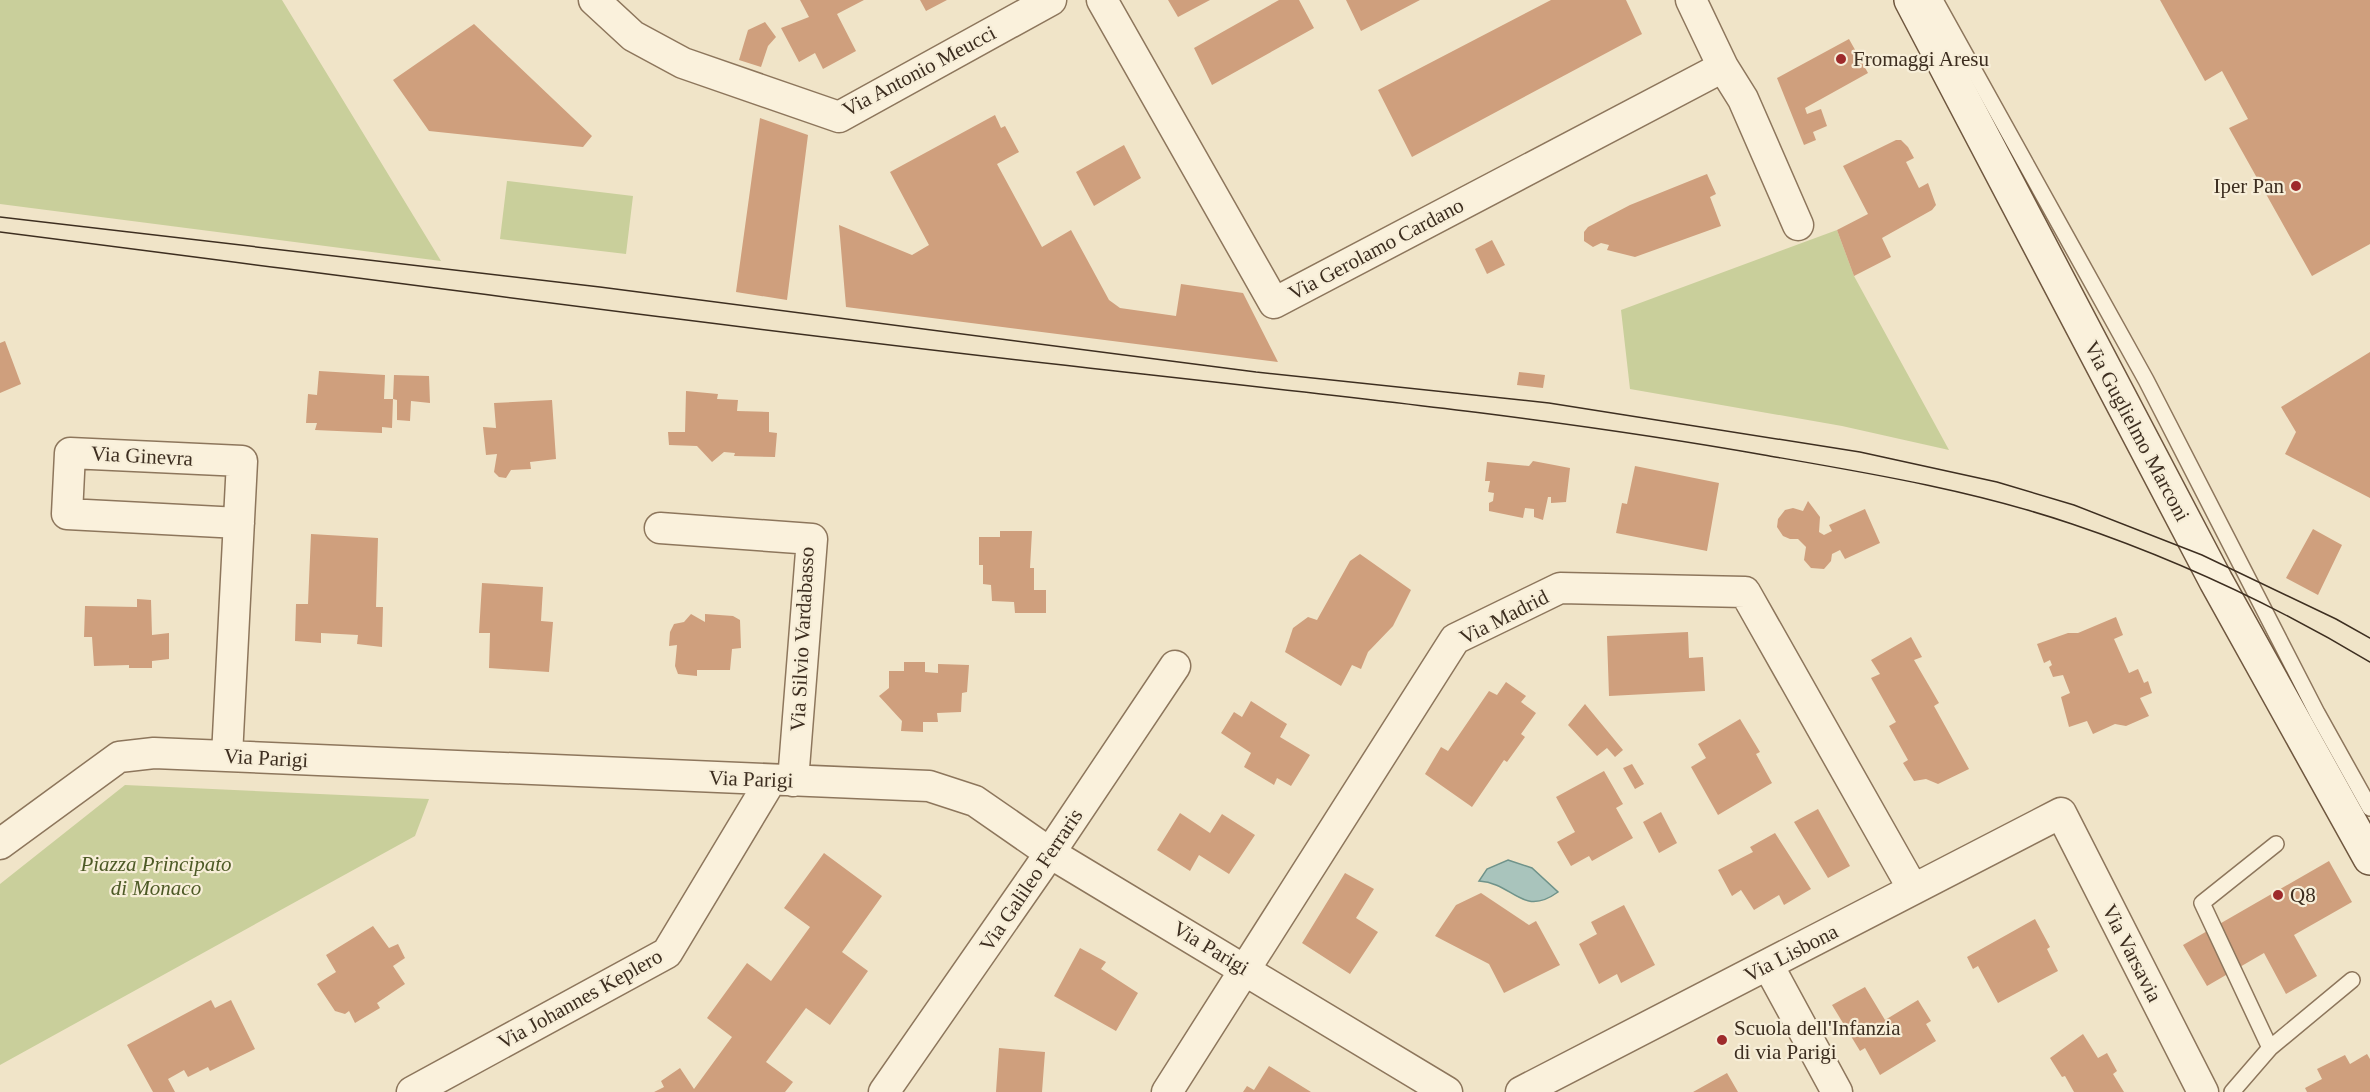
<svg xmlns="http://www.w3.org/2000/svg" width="2370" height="1092" viewBox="0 0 2370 1092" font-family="Georgia,serif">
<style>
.green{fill:#c9cf9b}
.water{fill:#a9c4bc;stroke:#6f938a;stroke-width:1.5}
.building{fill:#cf9f7d}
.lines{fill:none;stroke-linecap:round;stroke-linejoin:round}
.lane-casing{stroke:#8d765c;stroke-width:18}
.street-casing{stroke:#8d765c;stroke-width:33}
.secondary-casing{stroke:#6f573f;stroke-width:36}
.lane{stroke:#faf1dc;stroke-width:15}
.street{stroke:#faf1dc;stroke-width:30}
.secondary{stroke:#faf1dc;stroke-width:33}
.tram{stroke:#3d2e20;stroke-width:1.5}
.poi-dot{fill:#9e2a2b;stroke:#f7eed8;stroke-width:2}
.labels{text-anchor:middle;stroke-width:4.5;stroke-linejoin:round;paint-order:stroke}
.poi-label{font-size:21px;fill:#3d2e20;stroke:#f7eed8;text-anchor:start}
.street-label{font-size:21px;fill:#3d2e20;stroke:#f7eed8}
.park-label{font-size:21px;font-style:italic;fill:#4d5a26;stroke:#f7eed8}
</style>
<rect width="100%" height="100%" fill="#f0e4c8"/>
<path class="green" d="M0,0h282l159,261 -441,-57z
M507,181l126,15 -7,58 -126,-15z
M1837,230l17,46 95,174 -107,-24 -212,-37 -9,-79z
M125,785l304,14 -14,37 -415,229v-181z"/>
<path class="water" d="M1508,860l24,8 26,24c-36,26 -44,-9 -79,-11l8,-12z"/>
<path class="building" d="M800,0h64l-27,14 19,37 -33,18 -8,-16 -16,9 -18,-34 28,-11z
M920,0h27l-21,11z
M1168,0h42l-32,17z
M1279,0h20l15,28 -102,57 -18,-37z
M1346,0h74l-59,31z
M1551,0h75l16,34 -230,123 -34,-67z
M2160,0h210v244l-58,32 -83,-148 19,-9 -26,-48 -17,10z
M765,22l11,15 -8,9 -7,21 -22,-7 9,-30z
M474,24l118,112 -9,11 -154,-16 -36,-51z
M1849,39l19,34 -63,35 2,6 14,-5 6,17 -14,6 3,8 -12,5 -27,-67z
M995,115l6,13 4,-2 14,26 -22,12 45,83 29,-17 38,70 11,8 56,8 5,-32 62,9 35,69 -432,-55 -7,-82 73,30 17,-10 -39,-73z
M760,118l48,17 -21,165 -51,-8z
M1896,140h5l7,7 6,11 -8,4 13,26 9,-5 8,22 -4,5 -50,28 9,19 -37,19 -17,-46 31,-16 -25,-48z
M1124,145l17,33 -47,28 -18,-34z
M1707,174l9,20 -6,3 11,29 -86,31 -28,-7 2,-5 -8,-2 -8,4 -9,-6v-9l4,-5 42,-22z
M1492,240l13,25 -18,9 -12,-25z
M5,341l16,43 -21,9v-50z
M2370,352v146l-85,-44 11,-22 -15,-25z
M319,371l66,4 -1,24h9l-1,29 -10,-1v6l-67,-3 2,-7h-11l2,-29 9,1z
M1519,372l26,3 -2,13 -26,-3z
M394,375l35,1 1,27 -19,-2 -1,20 -13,-1v-20l-4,-1z
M686,391l32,3 -1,5 21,1 -1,11 32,1v20l8,1 -2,24 -41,-1 1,-3 -11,-1 -12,10 -15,-16 -28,-1 -1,-13h17z
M552,400l4,59 -26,3 1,7 -20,1 -5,8 -7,-1 -5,-5 3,-18 -11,1 -3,-28 13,1 -2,-25z
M1533,461l37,7 -4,34 -15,1v-6h-3l-5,23 -9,-3v-8l-9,-1 -2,10 -34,-7v-8l4,-2 1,-8 -6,-1 2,-11h-5l2,-19 42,4z
M1635,466l84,17 -12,68 -91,-18 6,-30 5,1z
M1808,501l12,16 -1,15 5,3 8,-4 -3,-6 36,-16 15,34 -35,16 -5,-9 -8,4 -1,7 -7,8 -13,-1 -7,-8 2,-13 -8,-8h-8l-7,-3 -6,-9 1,-8 7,-9 8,-2 10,3z
M2313,529l29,16 -24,50 -32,-17z
M1000,531h32l-2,37h4v22h12v23h-31l-1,-11 -22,-1 -1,-16 -8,-1v-19h-4v-28h21z
M311,534l67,4 -2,69h7l-1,40 -25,-3 1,-9 -37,-2v10l-26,-2 1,-37h12z
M1360,554l51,36 -18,36 -25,26 -7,17 -9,-4 -11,21 -56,-34 8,-24 15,-11 9,3 33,-59z
M482,583l61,4 -2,34 12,1 -4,50 -60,-4 1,-35h-11z
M137,599l14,1 1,35 17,-2v26l-17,2v7h-23v-3l-35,1 -2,-29h-8l1,-31 52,1z
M691,614l14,8v-8l28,2 7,4 1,28 -9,1 -2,21h-33v6l-19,-2 -3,-8 2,-21 -8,1 1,-14 4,-8 10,-2z
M2116,617l7,18 -9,4 15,34 9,-4 6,14 4,-2 4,12 -12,5 9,18 -23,10 -11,-2 -22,10 -6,-13 -18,6 -8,-30 9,-4 -7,-18 -10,2 -4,-10 3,-2 -2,-5 -6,3 -7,-19 31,-11h10z
M1688,632l1,26 14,-1 2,34 -96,5 -2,-60z
M1911,637l11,20 -8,3 25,43 -5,3 35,63 -31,15 -12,-5 -12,2 -11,-18 5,-3 -19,-34 7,-4 -25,-44 9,-4 -9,-14z
M904,662h21v10l13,1v-9l31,1 -2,27 -5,1 -1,19 -24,1 1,9h-15v10l-22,-1 1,-10 -23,-25 10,-8v-17h15z
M1506,682l20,14 -5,6 15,11 -15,21 4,3 -18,25 -3,-2 -32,47 -47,-33 16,-27 7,4 41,-60 8,4z
M1251,701l36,23 -7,13 30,18 -19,31 -14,-8 -3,7 -30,-18 7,-14 -30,-20 13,-21 8,5z
M1585,704l38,46 -8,7 -8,-9 -10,8 -29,-31z
M1740,719l20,33 -4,2 16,29 -54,32 -27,-48 15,-9 -8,-14z
M1632,764l12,20 -9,5 -12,-21z
M1604,771l19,33 -7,4 17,30 -41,23 -3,-5 -18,10 -14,-24 18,-10 -19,-35z
M1818,809l32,57 -22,12 -34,-56z
M1661,812l16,31 -18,10 -16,-31z
M1180,813l30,20 12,-19 33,21 -26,39 -30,-19 -9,16 -33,-21z
M1775,833l36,56 -27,16 -5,-10 -25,15 -13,-20 -9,6 -14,-26 35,-18 -3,-5z
M824,853l58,43 -40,56 26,19 -38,54 -24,-17 -40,54 27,20 -8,10h-131l10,-5 -3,-6 19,-13 14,21 38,-52 -25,-19 40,-55 24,18 39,-54 -26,-19z
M2329,861l23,41 -58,33 23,41 -31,18 -22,-41 -57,33 -24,-41z
M1345,873l29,16 -18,29 22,14 -28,42 -48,-31z
M1481,893l48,32 7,-4 24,44 -56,28 -15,-29 -54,-28 21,-31z
M1624,905l31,60 -34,18 -4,-9 -18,10 -20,-40 18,-10 -6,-12z
M2035,919l15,28 -3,2 11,22 -60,32 -20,-37 -5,3 -6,-12z
M373,926l16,22 9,-4 7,14 -12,8 12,18 -28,19 3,5 -25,15 -6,-12 -4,3 -10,-3 -18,-27 19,-12 -10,-17z
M1080,948l26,14 -5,7 37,24 -22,38 -62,-35z
M1865,987l20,33 33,-20 13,21 -5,3 10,17 -56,34 -15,-27 -5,3 -28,-46z
M211,1000l4,8 16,-8 24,49 -45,22 -2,-4 -20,10 -4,-7 -16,9 7,13h-22l-26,-47z
M2083,1034l15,24 9,-5 10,18 -4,3 11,18h-50l-9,-16 -3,1 -12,-19z
M999,1048l46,4 -3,40h-46z
M2367,1054l3,5v33h-63l-2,-4 17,-9 -5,-10 28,-14 5,9z
M1269,1066l42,26h-68l4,-6 7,4z
M1727,1073l11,19h-45z"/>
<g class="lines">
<g class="lane-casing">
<path id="lane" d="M1935,0l211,380 171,333 53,95
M2270,1048l-68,-145 74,-59
M2232,1092l38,-44 82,-68"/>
</g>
<g class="street-casing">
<path id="street" d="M594,0l39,36 50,27 156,54 212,-117
M1102,0l172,303 449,-236
M1691,0l32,67 20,32 55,126
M660,528l152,11 -19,242
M227,756l15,-295 -172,-8 -3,61 172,9
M0,844l119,-87 35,-4 775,33 46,15 75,52 397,239
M1768,965l69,127
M412,1092l255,-139 104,-173
M884,1092l155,-223 136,-203
M1167,1092l288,-453 105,-51 185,4 168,297
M1521,1092l540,-279 142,279"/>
</g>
<g class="secondary-casing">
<path id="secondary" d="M1911,0l305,581 154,277"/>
</g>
<use href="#lane" class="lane"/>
<use href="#street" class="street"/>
<use href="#secondary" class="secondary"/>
<path class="tram" d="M0,217l600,70 656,85 293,31 311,49 137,30 77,23 128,50 134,64 34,19
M0,232c354,45 708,93 1063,133 234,27 469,49 701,90 104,18 208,35 308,69 104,35 204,82 298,138"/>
</g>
<g class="poi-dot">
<circle cx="1841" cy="59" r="6"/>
<circle cx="2296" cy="186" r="6"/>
<circle cx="2278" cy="895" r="6"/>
<circle cx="1722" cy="1040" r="6"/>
</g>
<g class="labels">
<g class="poi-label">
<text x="1853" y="66">Fromaggi Aresu</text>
<text x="2284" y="193" text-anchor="end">Iper Pan</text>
<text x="2290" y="902">Q8</text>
<text x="1734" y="1035">Scuola dell'Infanzia<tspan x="1734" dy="24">di via Parigi</tspan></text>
</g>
<g class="street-label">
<text transform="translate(919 71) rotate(-28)" y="7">Via Antonio Meucci</text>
<text transform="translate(1376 249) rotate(-28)" y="7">Via Gerolamo Cardano</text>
<text transform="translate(2137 431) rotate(62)" y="7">Via Guglielmo Marconi</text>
<text transform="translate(142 456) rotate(3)" y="7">Via Ginevra</text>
<text transform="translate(1504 617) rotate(-27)" y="7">Via Madrid</text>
<text transform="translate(802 639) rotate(-87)" y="7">Via Silvio Vardabasso</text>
<text transform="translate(266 758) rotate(3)" y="7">Via Parigi</text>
<text transform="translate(751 779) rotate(2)" y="7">Via Parigi</text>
<text transform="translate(1031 880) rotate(-56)" y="7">Via Galileo Ferraris</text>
<text transform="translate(1211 948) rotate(31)" y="7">Via Parigi</text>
<text transform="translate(1791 953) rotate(-27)" y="7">Via Lisbona</text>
<text transform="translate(2132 953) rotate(63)" y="7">Via Varsavia</text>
<text transform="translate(580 999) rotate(-29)" y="7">Via Johannes Keplero</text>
</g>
<g class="park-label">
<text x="156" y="871">Piazza Principato<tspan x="156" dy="24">di Monaco</tspan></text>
</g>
</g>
</svg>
